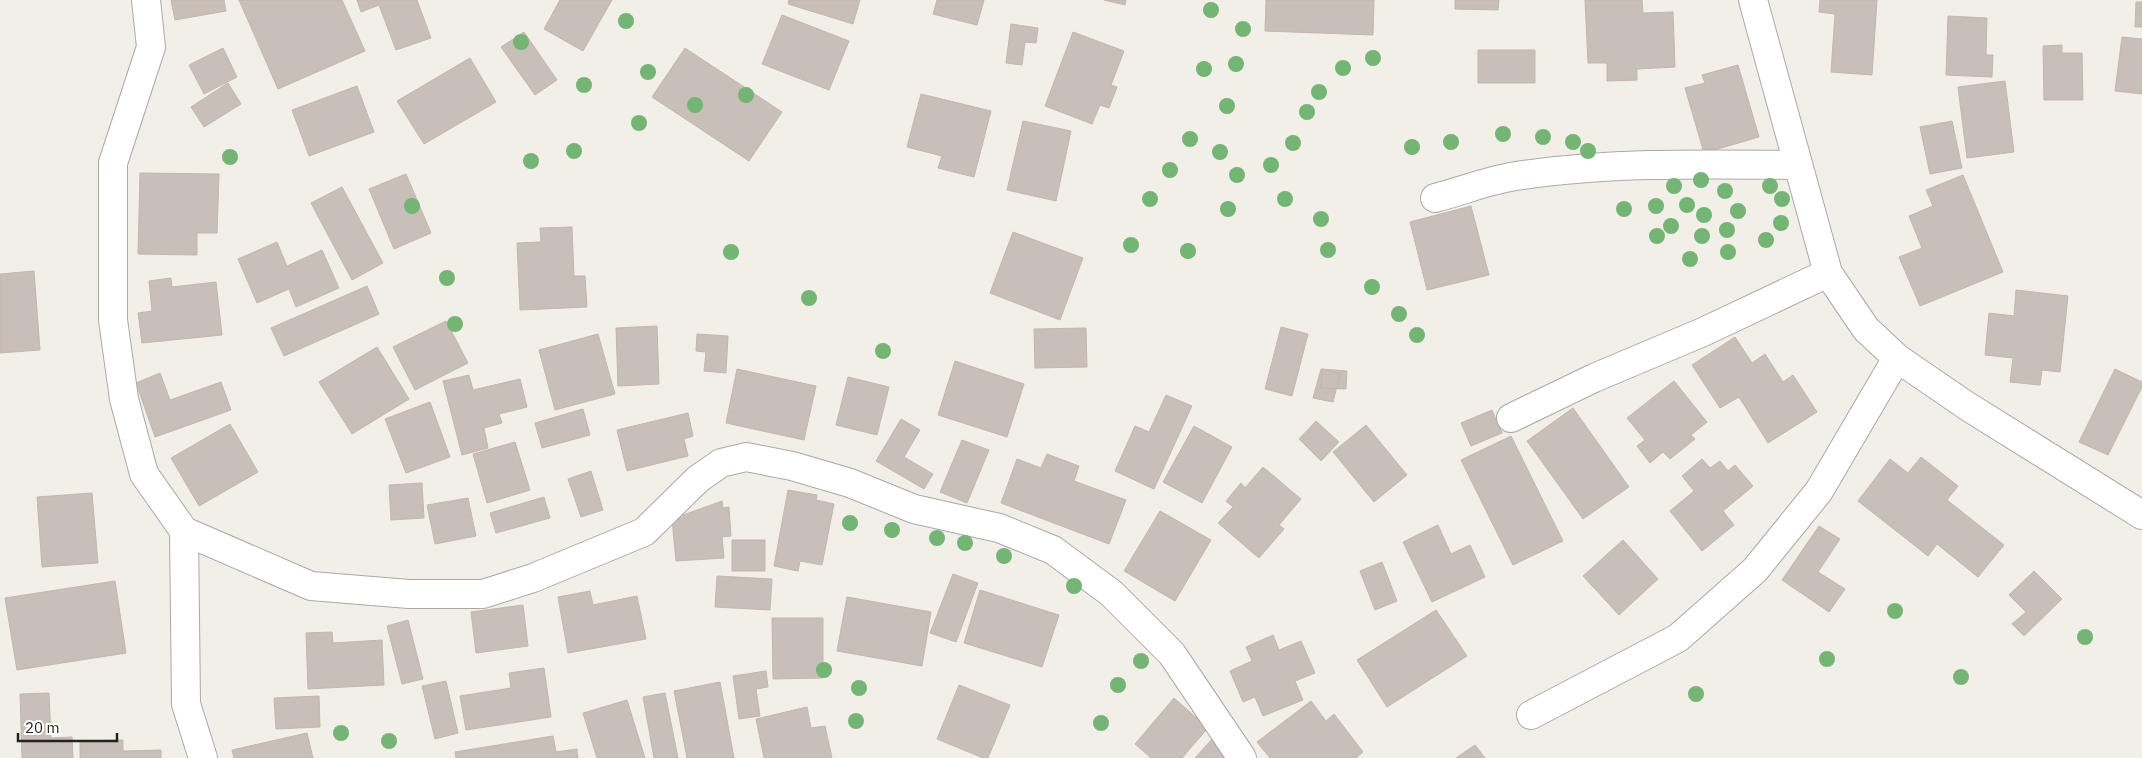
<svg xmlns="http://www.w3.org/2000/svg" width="2142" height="758" viewBox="0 0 2142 758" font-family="'IBM Plex Sans',sans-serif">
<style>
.building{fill:#c7bfb8;stroke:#c4b6ab}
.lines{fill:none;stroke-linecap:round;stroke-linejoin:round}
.minor-casing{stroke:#a9a9a9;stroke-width:30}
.minor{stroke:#fff;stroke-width:28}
.tree{fill:#74b475}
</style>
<rect width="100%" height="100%" fill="#f2efe9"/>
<path class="building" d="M171,0h53l2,11 -51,9z
M239,0h103l23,51 -87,38z
M357,0h60l14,38 -35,12 -17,-45 -18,7z
M560,0h52l-29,51 -39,-22z
M789,0h71l-7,24 -65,-20z
M937,0h47l-7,25 -44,-11z
M1104,0h22l-1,5z
M1266,0h108l-1,35 -108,-4z
M1455,0h44l-1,10 -43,-1z
M1585,0h57l1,13 30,-1 2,55 -38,2v11l-30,1v-18h-19z
M1820,0h57l-5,75 -41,-3 4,-58 -16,-2z
M2136,2h6v25h-7z
M782,15l67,26 -20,49 -67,-26z
M1948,16l39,2 -1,37h7l-1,22 -46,-2z
M1011,24l27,4 -2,15 -11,-1 -3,23 -16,-2z
M524,32l33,48 -22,15 -34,-48z
M1073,32l51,19 -13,34 6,2 -8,21 -9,-3 -8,19 -47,-18z
M2122,37l20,2v55l-27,-3z
M2062,45v8h20l1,47h-39l-1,-54z
M223,48l14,29 -33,17 -15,-29z
M685,48l97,64 -33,49 -97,-64z
M1478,50h57v33h-57z
M470,58l26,44 -72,42 -27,-43z
M1738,65l21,72 -55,16 -19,-65 20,-5 -3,-8z
M2005,81l9,71 -47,6 -9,-71z
M228,83l13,21 -37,23 -13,-20z
M357,86l17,46 -65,24 -17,-46z
M921,94l70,17 -17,66 -36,-9 4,-12 -35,-9z
M1023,121l48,10 -15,70 -49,-11z
M1952,121l10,47 -32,6 -10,-47z
M140,173l79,1 -2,59h-20v22l-59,-1z
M406,174l25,59 -37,16 -25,-60z
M1963,175l40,97 -83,34 -21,-49 23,-9 -13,-32 24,-10 -7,-16z
M342,187l41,76 -31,17 -41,-77z
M1471,206l18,69 -62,15 -17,-68z
M572,227l2,49h11l2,31 -67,3 -3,-67 24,-1 -1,-14z
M1013,232l70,26 -23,62 -70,-27z
M277,242l10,24 35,-16 17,38 -43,19 -7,-18 -32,14 -19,-44z
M34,271l6,79 -40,3v-79z
M171,278l1,9 44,-5 6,53 -80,8 -4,-30 14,-2 -3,-30z
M367,286l12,28 -95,42 -13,-28z
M2016,290l52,6 -8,76 -18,-2 -2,15 -30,-3 3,-24 -28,-3 4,-42 25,3z
M446,321l22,42 -53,27 -22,-43z
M657,326l2,58 -41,2 -2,-58z
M1281,327l27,7 -16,62 -27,-7z
M1086,328l1,39 -52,1 -1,-39z
M598,334l17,60 -60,16 -16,-60z
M697,334l31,2 -2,37 -22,-2 2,-19 -10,-1z
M1735,337l17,26 13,-9 18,28 10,-7 24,37 -49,31 -29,-46 -19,11 -28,-43z
M377,347l32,52 -57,35 -33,-52z
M955,361l69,23 -17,53 -69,-22z
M737,369l79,17 -12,54 -78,-17z
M1321,369l19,5 -7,28 -20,-4z
M1322,369l25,2 -1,18 -25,-1z
M2115,369l27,13v5l-34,68 -29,-13z
M160,373l10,27 51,-18 10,28 -76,27 -19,-54z
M469,375l4,15 47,-11 7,28 -28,7 3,9 -18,5 4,20 -26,7 -19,-74z
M848,377l41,10 -12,48 -41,-10z
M1674,381l33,41 -16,13 4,4 -25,20 -7,-7 -13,11 -13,-17 8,-6 -18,-22z
M1166,395l26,11 -38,83 -39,-18 20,-45 14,6z
M430,402l20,55 -44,16 -21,-54z
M1573,408l56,79 -46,32 -56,-78z
M583,409l7,26 -48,13 -7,-25z
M1492,410l10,23 -31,13 -10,-23z
M688,413l5,23 -9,3 4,17 -61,15 -10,-41z
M901,419l19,11 -16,27 29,17 -9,15 -48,-28z
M1316,421l23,21 -18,19 -22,-22z
M230,424l28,48 -59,34 -28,-48z
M1366,425l41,50 -33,27 -41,-50z
M1194,426l38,21 -30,56 -39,-21z
M1511,436l52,105 -50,24 -52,-105z
M962,440l27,10 -22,53 -27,-11z
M515,442l15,48 -43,13 -14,-49z
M1047,454l32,12 -5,15 52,19 -17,44 -108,-41 16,-44 24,9z
M1921,457l37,29 -11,14 57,45 -26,32 -41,-33 -9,12 -70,-55 32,-42 18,14z
M1702,459l8,9 10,-7 8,10 7,-6 18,21 -30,25 11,14 -32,26 -32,-40 24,-20 -12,-15z
M1263,467l38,32 -22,26 5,4 -25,29 -41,-35 15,-16 -7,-6 15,-18 4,5z
M591,471l12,39 -22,7 -13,-38z
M422,483l2,35 -33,2 -2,-35z
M788,490l29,5 -1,5 18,4 -12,61 -22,-4 -2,10 -24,-5z
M92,493l6,70 -56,4 -5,-70z
M544,497l6,21 -54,15 -6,-20z
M468,498l8,38 -41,8 -8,-39z
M722,501l1,7 6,-1 2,29 -9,1 2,21 -48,3 -4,-42z
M1160,511l51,29 -36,61 -51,-30z
M1438,525l13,29 19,-9 15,32 -53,25 -29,-60z
M1819,526l21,13 -22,33 27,17 -16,23 -47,-32z
M732,540h33v31h-33z
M1623,540l35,39 -39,36 -36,-39z
M1382,562l15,39 -22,9 -15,-39z
M2034,571l28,28 -38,37 -12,-12 14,-12 -17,-17z
M953,574l25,9 -22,59 -26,-9z
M717,576l55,3 -2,31 -55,-3z
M115,581l11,72 -109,17 -12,-72z
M980,590l79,25 -17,52 -78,-24z
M590,591l3,14 44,-9 9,43 -78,14 -10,-56z
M847,597l84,15 -9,54 -85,-15z
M523,605l5,41 -52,7 -5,-41z
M1436,610l31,46 -80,51 -30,-47z
M772,618h51v60l-50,1z
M408,620l15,59 -21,5 -15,-58z
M332,632l1,11 49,-3 2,45 -76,4 -2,-56z
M1273,635l6,15 22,-9 14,32 -20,8 8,19 -40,16 -8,-19 -12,5 -13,-31 22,-10 -6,-14z
M544,668l7,49 -85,13 -6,-34 51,-8 -2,-15z
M766,671l2,16 -12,2 4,27 -21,3 -6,-43z
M446,681l12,52 -23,6 -13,-53z
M720,682l14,76h-47l-13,-67z
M959,685l51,20 -22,53h-5l-46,-19z
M49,693l2,45 21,-1 1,21h-51l-2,-64z
M665,693l13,65h-24l-11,-61z
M319,696l1,31 -44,2 -2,-31z
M1174,698l34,30 -26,30h-31l-16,-14z
M627,700l18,58h-48l-14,-45z
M1311,701l15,20 8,-7 29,38 -7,6h-86l-13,-16z
M807,707l4,21 14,-2 7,32h-68l-8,-39z
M307,733l6,25h-79l-2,-8z
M553,736l3,16 21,-3 1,9h-122l-1,-6z
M1214,737l23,21h-42z
M123,740v11l38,-1v8h-81v-17z
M1475,745l10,13h-29z"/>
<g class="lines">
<g class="minor-casing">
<path id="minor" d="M146,0l5,47 -38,116v157l11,79 20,75 40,57 2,173 17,54
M1753,0l75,273 38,56 31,29 70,48 175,109
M1435,198c27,-7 54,-18 81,-22 94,-14 188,-12 282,-11
M1511,418l83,-40 109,-46 125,-59
M184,531l127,55 98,8h74l50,-16 111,-46 54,-53 23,-16 25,-6 46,9 58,17 64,26 85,19 54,22 58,43 61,61 70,104
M1531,715l147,-77 77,-68 64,-79 78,-133"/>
</g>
<use href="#minor" class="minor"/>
</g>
<g class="tree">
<circle cx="1211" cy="10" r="8"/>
<circle cx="626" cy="21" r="8"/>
<circle cx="1243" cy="29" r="8"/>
<circle cx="521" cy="42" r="8"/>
<circle cx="1373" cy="58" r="8"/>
<circle cx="1236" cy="64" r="8"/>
<circle cx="1343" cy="68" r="8"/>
<circle cx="1204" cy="69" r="8"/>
<circle cx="648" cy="72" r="8"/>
<circle cx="584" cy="85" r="8"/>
<circle cx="1319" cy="92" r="8"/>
<circle cx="746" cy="95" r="8"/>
<circle cx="695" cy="105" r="8"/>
<circle cx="1227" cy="106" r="8"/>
<circle cx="1307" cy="112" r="8"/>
<circle cx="639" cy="123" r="8"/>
<circle cx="1503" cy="134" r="8"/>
<circle cx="1543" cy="137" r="8"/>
<circle cx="1190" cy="139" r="8"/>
<circle cx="1451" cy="142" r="8"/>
<circle cx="1573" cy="142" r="8"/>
<circle cx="1293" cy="143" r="8"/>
<circle cx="1412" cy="147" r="8"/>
<circle cx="574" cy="151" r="8"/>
<circle cx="1588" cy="151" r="8"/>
<circle cx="1220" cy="152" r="8"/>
<circle cx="230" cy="157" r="8"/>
<circle cx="531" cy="161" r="8"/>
<circle cx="1271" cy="165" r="8"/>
<circle cx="1170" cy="170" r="8"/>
<circle cx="1237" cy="175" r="8"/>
<circle cx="1701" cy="180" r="8"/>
<circle cx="1674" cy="186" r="8"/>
<circle cx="1770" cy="186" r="8"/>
<circle cx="1725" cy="191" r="8"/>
<circle cx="1150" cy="199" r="8"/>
<circle cx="1285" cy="199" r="8"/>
<circle cx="1782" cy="199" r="8"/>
<circle cx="1687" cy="205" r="8"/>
<circle cx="412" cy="206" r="8"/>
<circle cx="1656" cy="206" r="8"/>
<circle cx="1228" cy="209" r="8"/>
<circle cx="1624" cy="209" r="8"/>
<circle cx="1738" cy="211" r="8"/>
<circle cx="1704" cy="215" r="8"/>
<circle cx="1321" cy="219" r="8"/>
<circle cx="1781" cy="223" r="8"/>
<circle cx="1671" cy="226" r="8"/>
<circle cx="1727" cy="230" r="8"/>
<circle cx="1657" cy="236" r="8"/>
<circle cx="1702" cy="236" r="8"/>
<circle cx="1766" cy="240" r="8"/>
<circle cx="1131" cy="245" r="8"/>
<circle cx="1328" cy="250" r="8"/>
<circle cx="1188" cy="251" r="8"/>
<circle cx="731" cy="252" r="8"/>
<circle cx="1728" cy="252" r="8"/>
<circle cx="1690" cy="259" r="8"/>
<circle cx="447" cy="278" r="8"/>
<circle cx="1372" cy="287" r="8"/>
<circle cx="809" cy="298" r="8"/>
<circle cx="1399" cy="314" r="8"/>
<circle cx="455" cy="324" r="8"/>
<circle cx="1417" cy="335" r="8"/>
<circle cx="883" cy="351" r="8"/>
<circle cx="850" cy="523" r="8"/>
<circle cx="892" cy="530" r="8"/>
<circle cx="937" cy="538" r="8"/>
<circle cx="965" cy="543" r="8"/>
<circle cx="1004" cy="556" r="8"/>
<circle cx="1074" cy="586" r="8"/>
<circle cx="1895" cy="611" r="8"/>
<circle cx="2085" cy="637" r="8"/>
<circle cx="1827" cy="659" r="8"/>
<circle cx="1141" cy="661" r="8"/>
<circle cx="824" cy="670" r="8"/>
<circle cx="1961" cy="677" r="8"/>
<circle cx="1118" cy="685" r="8"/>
<circle cx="859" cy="688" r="8"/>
<circle cx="1696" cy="694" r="8"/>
<circle cx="856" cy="721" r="8"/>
<circle cx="1101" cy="723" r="8"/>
<circle cx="341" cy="733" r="8"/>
<circle cx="389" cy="741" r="8"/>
</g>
<path d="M18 733v8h99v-8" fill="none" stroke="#222222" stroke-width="2.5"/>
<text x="25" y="733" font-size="15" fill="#222222" stroke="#ffffff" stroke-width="4" paint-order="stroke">20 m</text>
</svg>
